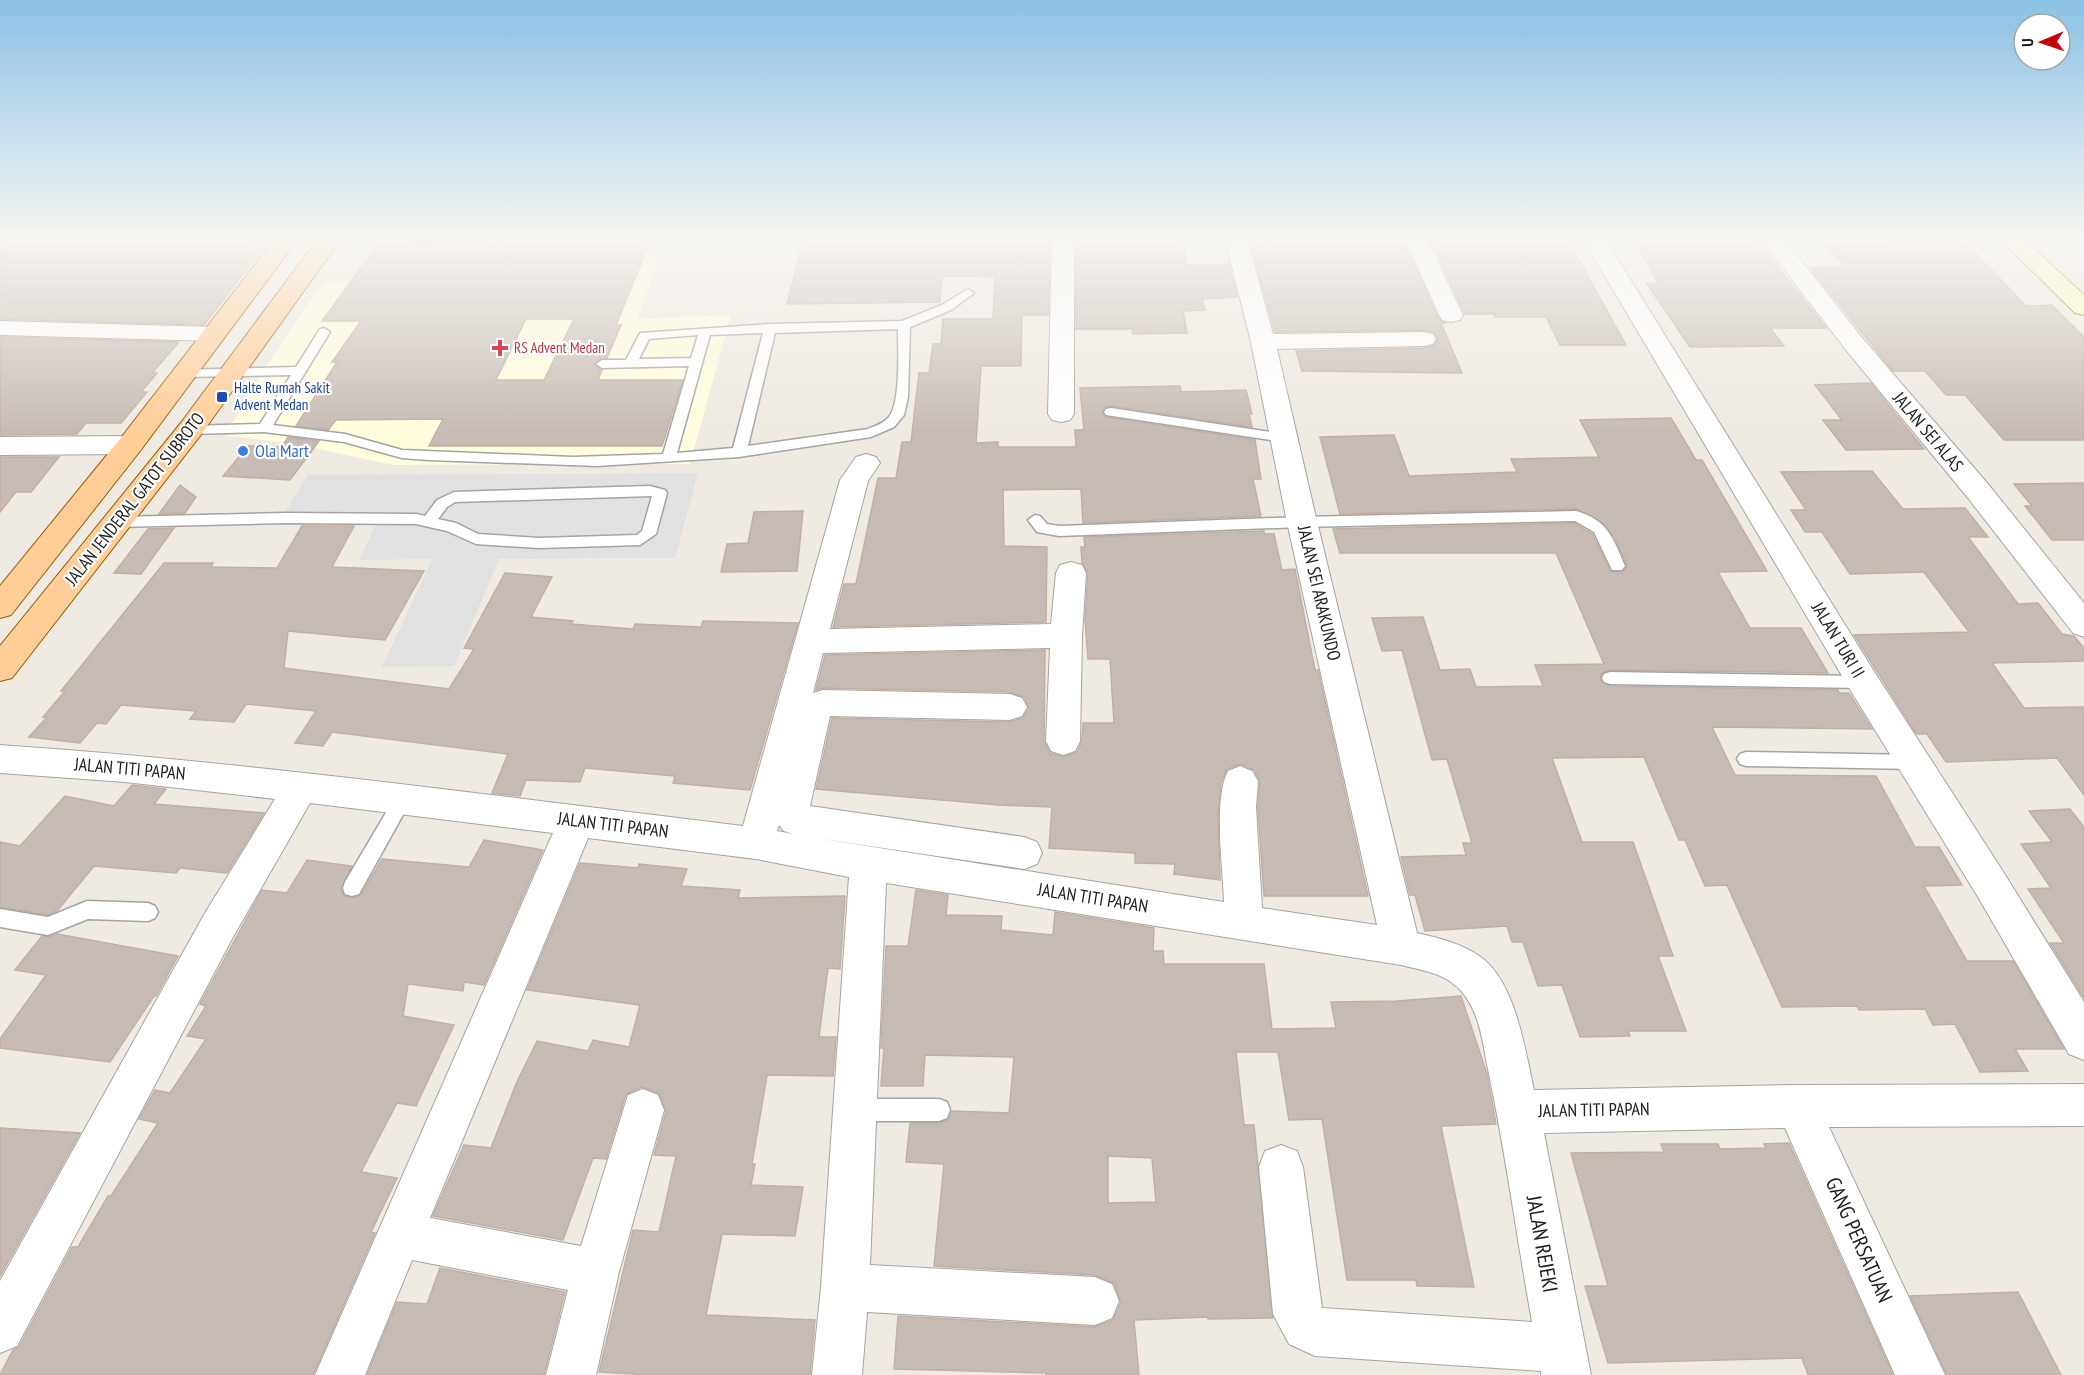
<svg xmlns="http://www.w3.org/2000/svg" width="2084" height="1375" viewBox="0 0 2084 1375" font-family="'PT Sans Narrow',sans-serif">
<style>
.education{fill:#fffddb}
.parking{fill:#e1e1e1}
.building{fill:#c7bcb5;stroke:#c2afa3;stroke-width:1.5;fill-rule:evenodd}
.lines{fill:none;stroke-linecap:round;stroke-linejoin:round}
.lane-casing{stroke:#a4a4a4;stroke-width:3}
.street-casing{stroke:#a4a4a4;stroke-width:2}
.secondary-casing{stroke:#707800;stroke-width:2}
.primary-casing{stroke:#965d00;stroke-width:2}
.lane{fill:#fff;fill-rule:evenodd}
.street{fill:#fff;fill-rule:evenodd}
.secondary{fill:#fefeb1;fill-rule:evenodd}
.primary{fill:#ffcd97;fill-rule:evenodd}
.health-dot{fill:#e0444e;stroke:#fff;stroke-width:2}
.transit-dot{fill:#1a4fb4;stroke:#fff;stroke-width:2}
.shop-dot{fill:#3f7fe0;stroke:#fff;stroke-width:2}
.labels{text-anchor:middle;stroke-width:4.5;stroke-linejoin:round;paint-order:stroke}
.far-health-label{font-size:15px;fill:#be3a42;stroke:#fff;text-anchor:start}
.far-transit-label{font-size:15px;fill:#164399;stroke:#fff;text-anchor:start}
.street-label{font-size:18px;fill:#1d1d1d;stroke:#fff}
.shop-label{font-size:18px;fill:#366cbe;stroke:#fff;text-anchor:start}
.near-street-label{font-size:21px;fill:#1d1d1d;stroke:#fff}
</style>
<rect width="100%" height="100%" fill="#efeae2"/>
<path class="education" d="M497,252l162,4 -21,63 93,-4 -41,149 -297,1 -103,-22 -65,-7 36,-62 63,-93 154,6z"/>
<path class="parking" d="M698,473l-23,85 -176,1 -45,107 -72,1 50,-108 -73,1 18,-37 -99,1 30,-49z"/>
<path class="building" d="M0,239h270l-66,86 -204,-6z
M382,239l119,4 2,-4h148l-35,86h5l-14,33h-6l-7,7 8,5 -4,10h85l-21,66h-233l14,-27 -107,1 -8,10 -32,-4 41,-64h-5l29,-41h-39zM526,319h48l-30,61h-48z
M803,239h247l-2,76h-26l-1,51h-40l-5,77 22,-1v5h78l-1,-17h9l-4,-42 100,-2 1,6 65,-2 6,24h-3l3,13 -141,-21 -7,2 -2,5 4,4 149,23 6,39h-8l8,37 -178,7 -2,-34 -78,1 1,56 43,1 -1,75 -213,5 11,-43h12l22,-106h18l6,-36h9l8,-69h10l4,-29h8l2,-25h50l2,-42 -53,-1 -2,26 -153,2z
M1076,239h107l4,26 42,-1 8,33 -35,2 3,11 -22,1 4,22 -54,1 -1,-5h-56z
M1249,239h154l34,77 8,7h-4l21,50 -160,-2 -6,-20 128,-3 11,-3 3,-7 -5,-6 -9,-2 -149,2z
M1430,239h80l3,7h58l55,99h-66l-14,-28h-51l-1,-3h-29z
M1633,239h123l70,89h-56l14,18 -94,1 -43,-63 11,-1z
M1964,241l62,65 26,-1 32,32v103h-80l-39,-45h-19l-21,-24h-32l-83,-103 35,-1 -20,-23z
M0,337l179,5 -27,31h5l-16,19h6l-26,31h-35l-9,11 -77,1z
M1871,383l13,17 40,49 -78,1 -23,-30h19l-27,-35z
M1671,418l25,42h6l65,111 -49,1 32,56h51l27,45 -218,-3 -8,3 -2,4 2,6 8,3 228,4 1,3h10l23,36 -160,-2 23,48 141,1 39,71h24l23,38 -38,1 43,75h46l51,88h-49l13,22 -48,1 -25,-48 -22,1 -8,-16 -66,1 -2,-4 -75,1 -55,-122 -22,1 -20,-46h-6l-35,-83 -92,1 30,84h51l40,114h-15l28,75h-58l2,5 -50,1 -18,-52 -24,1 -15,-44h-11l-5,-16 -82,5 -10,-36h-5l-9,-38 65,-2 -3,-12h9l-25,-84 -15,1 -30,-110 -20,1 -10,-33 51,-1 17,53 30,-1 6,18 67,-1 -8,-21 69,-1 -48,-111h-216l-7,-24 241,-6 18,11 18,37 12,1 5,-7 -12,-27 -11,-14 -27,-15 -237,5 -20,-77 74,-2 15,41 108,-4 -6,-13 88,-2 -19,-37z
M288,437l31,4 -29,39 -67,-4 25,-30 34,1z
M0,457h59l-28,35h-15l-16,20z
M1872,471l31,38 62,-1 23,29h-20l50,67 20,-1 24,31 12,2 10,12v13l-92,2 32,45 60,-1v88l-27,-37 -111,4 -19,-28h-10l-3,-4 -60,-95 115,-3 -45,-60 -74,2 -28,-42h-17l-14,-22h15l-25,-38z
M2084,483v57h-32l-27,-34h7l-18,-22z
M180,485l16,12 -11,16 -26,1z
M803,511l-6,60 -76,1 6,-28 21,-1 6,-31z
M302,526h52l-22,41 92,4 -39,69 -97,-9 -4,37 165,21 25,-40 -10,-1 41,-75 47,4 -21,40 42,4 -2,3 62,5 2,-5 66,3 2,-6 95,2 -48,167 -77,-7 2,-7 -90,-8 -5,14 -54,-2 -6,16 -28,-3 16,-39 -176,-22 -9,14 -28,-3 21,-32 -70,-7 -12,18 -44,-3 6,-8 -75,-6 -15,19 -9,-1 -17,20 -51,-6 18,-20h-4l22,-26h-4l103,-128h49l-2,4 66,1z
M174,528l-33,46 -27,-1 34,-44z
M1264,531v3h10l8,36 13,-1 20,101h3l50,226h-104l-6,-89 2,-26 -6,-11 -13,-6 -14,5 -6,14 -3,33 2,64 -46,-6 1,-10 -40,-1v-10l-86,-5 3,-41 -53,-2 -183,-16 16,-71 178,4 13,-4 6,-10 -5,-11 -14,-5 -187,-4 -7,2 9,-35 220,-5 -1,91 6,12 14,4 13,-5 5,-11 1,-18h31l-4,-64h-22l-3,-40 3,-46 -6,-10 -1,-16h4l-1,-10z
M132,785l34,4 -12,15 110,9 -37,60 -47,-5 -4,5 -82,-7 -36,44 -10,5 -48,-8v-65l20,4 45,-50 49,10z
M2070,809l14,18v171l-34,-55h14l-36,-54 23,-1 -30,-44 31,-2 -23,-31z
M484,840l59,10 -59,135 -20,-3 -1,9 -55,-7 -5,32 51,9 -38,81 -19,-3 -36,69 36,6 -26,54 4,1 -62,142h-313l13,-25 6,-3 53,-100h6l30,-51h3l47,-73 -19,-4 16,-29 15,3 36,-54 -19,-3 19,-30 -6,-2 62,-114 25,3 20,-33 45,6 -11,23 3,7 9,2 8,-3 21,-36 87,8z
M580,863l58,5 1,-4 48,5 -6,17 59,4 -2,8 107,-2 -5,73 -12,-1 -9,69h17l-3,39 -66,-1 -15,89h3l-4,21 52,2 -8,49 -73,-2 -16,81 109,5 -5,55h-160l-51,-3 34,-142 26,2 17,-76 -22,-1 12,-44 -7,-18 -17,-6 -16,7 -20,65 -13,-1 -30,82 -130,-24 31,-71 27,3 25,-64 21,-43 51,10 5,-11 36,7 11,-42 -113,-15z
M916,890l32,5 -2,20 56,1 -1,14 52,5 2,-23 99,16 -1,23h10l1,13h100l8,65 64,-1 -5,-26 66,-1 64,-5 26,78 9,50 -55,2 33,161 -57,-1 -1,-6h-69l-25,-161 -33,1 -11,-68h-42l8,73h10l19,193 -65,1v-2l-74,3 5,55h-93v-2l-152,-4 4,-53 197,11 18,-7 8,-18 -7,-19 -19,-8 -161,-9 10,-102 -38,-2 4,-39h30l8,-3 4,-9 57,2 5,-56 -89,-2 -2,31h-42l3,-38h-3l5,-102h22zM1108,1156l44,2 4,44 -48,1z
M57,934l121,22 -22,40h-2l-44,66 -110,-14v-9l46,-64 -31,-5 27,-34 7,1z
M0,1128l80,5 -80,143z
M1789,1143l104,232h-85l-6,-17 -194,5 -23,-77h23l-37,-133 93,-1 -3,-8h57l2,5 46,-1 -2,-4z
M440,1268l125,24 -21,83h-177l30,-73 30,2z
M2018,1292l43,83h-114l-37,-79z"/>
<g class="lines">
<g class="lane-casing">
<path id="lane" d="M968,289l6,4 -23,17 -41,17 -2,70 -4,18 -10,12 -23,10 -132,20 -142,9 -168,-6 -27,-2 -58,-16 -80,-10 -74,2 -7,-4 7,-4 70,-2 31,-49 -108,2 -5,-1 -1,-3 1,-3 118,-3 24,-38 4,-1 6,4 -57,93 72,9 57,16 171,7 90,-3 26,-88 -87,2 -6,-4 6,-4h24l14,-27 130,-9 132,-3 40,-16zM898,329c0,20 3,73 -9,88 -5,6 -14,9 -21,12l-120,17 27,-113zM763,333l-30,115 -56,5 33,-118zM698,335l-7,23 -52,1 10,-20z
M1111,408l172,26 7,4 -7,4 -177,-27 -2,-3 2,-3z
M650,486l15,4 2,3 -11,41 -16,11 -101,3 -63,-4 -29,-13 -31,-7 -130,-1 -169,4 -7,-5 7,-5 169,-4 130,1 9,2 12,-16 17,-8zM652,496l-10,35 -5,4 -98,3 -61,-4 -22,-11 -18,-4 9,-12 8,-5z
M1576,511c32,9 37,27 49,55l-3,4h-10l-18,-38 -19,-11 -273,6 -243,9 -22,-4 -9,-12 7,-5 5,1 7,8 12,2 243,-9z
M1610,672l253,4 6,2 2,4 -2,4 -6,2 -253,-4 -6,-2 -2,-4 2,-4z
M1746,752l168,3 6,2 3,5 -3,5 -6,2 -168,-3 -6,-2 -3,-5 3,-5z
M403,792l6,2 3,5 -3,5 -50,90 -7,2 -7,-2 -2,-6 2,-6 52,-88z
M87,901l61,2 7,3 3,6 -3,6 -7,3 -60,-2 -40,16 -48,-8v-18l48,8z
M856,1099h83l8,3 3,8 -3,8 -8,3h-83l-8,-3 -3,-8 3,-8z"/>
</g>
<g class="street-casing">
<path id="street" d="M1052,239h22v175l-4,6 -9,2 -9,-2 -4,-6z
M1225,239h22l26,95 151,-2 9,2 3,5 -3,5 -9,2 -147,3 40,173 100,411c22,5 47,11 65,25 34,26 43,92 52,132l263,-5 287,-1v42l-255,1 116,248h-50l-110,-247 -241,5 47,242h-50v-4l-226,-15 -26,-12 -16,-30 -14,-147 6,-16 16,-6 16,6 6,16 19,141 210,14c-15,-83 -26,-166 -43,-248 -6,-27 -8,-60 -27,-82 -16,-19 -38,-21 -61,-27l-515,-82 -16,382 225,12 17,7 7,17 -7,17 -17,7 -228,-13 -5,63h-50l9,-88 28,-410 -93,-18 -168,-21 -158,380 151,28 47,-151 15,-6 15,6 6,15 -45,162 -23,103h-50l22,-85 -156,-30 -47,115h-50l238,-542 -243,-30 -77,134 -216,409 -17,7v-72l205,-368 70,-114 -150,-17 -125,-9v-28c249,17 496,51 743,81l97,-346 16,-23 10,-3 10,3 4,6 -12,18 -38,148 221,-5 5,-51 4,-8 11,-3 11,3 4,8 -4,63 -2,105 -5,10 -12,4 -12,-4 -5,-10 4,-93 -227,5 -10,40 10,-3 187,4 12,4 5,9 -5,9 -12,4 -180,-4 -20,90 214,31 13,5 5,11 -5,11 -13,5 -208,-31 408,64c-1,-35 -11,-102 4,-131l12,-5 12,5 6,10 -2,26 6,101 115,17 -90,-403 -36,-180zM779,825l5,6 9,3 -16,-3z
M1405,239h22l36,76 -3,5 -9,2 -9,-2 -3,-5z
M1583,239h22l270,434 129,200 80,129v58l-15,-6 -91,-157 -127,-206z
M1761,239h23l80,101 124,144 96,119v34l-11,-4 -105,-135 -122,-148z
M0,321l213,6 9,2 3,5 -3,5 -9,2 -213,-6z
M130,436l10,3 4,6 -4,6 -10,3 -130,1v-18z"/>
</g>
<g class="secondary-casing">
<path id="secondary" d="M2000,239h24l60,56v20l-9,-2z"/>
</g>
<g class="primary-casing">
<path id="primary" d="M275,239h23l-158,212 -129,164 -11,3v-32l120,-147z
M318,239h23l-141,197 -188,242 -12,3v-35l180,-222z"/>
</g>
<use href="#lane" class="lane"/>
<use href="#street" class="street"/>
<use href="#secondary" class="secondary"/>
<use href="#primary" class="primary"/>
</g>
<linearGradient id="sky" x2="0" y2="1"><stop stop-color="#8ac1e5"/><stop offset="0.55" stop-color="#f8f6f2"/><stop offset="1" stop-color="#f8f6f2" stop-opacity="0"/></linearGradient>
<rect width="2084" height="432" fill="url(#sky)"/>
<path class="health-dot" d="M497 339h6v6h6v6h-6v6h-6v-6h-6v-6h6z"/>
<rect class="transit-dot" x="216" y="391" width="12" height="12" rx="3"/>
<circle class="shop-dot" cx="243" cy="451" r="6"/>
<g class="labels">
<g class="far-health-label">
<text x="514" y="353">RS Advent Medan</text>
</g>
<g class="far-transit-label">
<text x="234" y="393">Halte Rumah Sakit<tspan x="234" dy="17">Advent Medan</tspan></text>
</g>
<g class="street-label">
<text transform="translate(1928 432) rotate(50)" y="6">JALAN SEI ALAS</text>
<text transform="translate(135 499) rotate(-52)" y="6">JALAN JENDERAL GATOT SUBROTO</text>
<text transform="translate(1319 593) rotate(77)" y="6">JALAN SEI ARAKUNDO</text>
<text transform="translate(1838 640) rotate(59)" y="6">JALAN TURI II</text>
<text transform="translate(130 769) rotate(5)" y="6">JALAN TITI PAPAN</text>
<text transform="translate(613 825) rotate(7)" y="6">JALAN TITI PAPAN</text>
<text transform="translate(1093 898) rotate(9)" y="6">JALAN TITI PAPAN</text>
<text transform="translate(1594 1110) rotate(-1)" y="6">JALAN TITI PAPAN</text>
</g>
<g class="shop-label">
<text x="255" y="457">Ola Mart</text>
</g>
<g class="near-street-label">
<text transform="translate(1859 1240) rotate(66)" y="7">GANG PERSATUAN</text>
<text transform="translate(1542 1244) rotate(80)" y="7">JALAN REJEKI</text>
</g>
</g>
<g transform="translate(2042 42) rotate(268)"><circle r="28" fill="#ffffff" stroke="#a5a5a5" stroke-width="1.5"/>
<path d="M0-4.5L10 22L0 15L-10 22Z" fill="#ca0009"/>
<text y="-9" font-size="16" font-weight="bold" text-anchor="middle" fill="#1d1d1d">U</text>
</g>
</svg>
